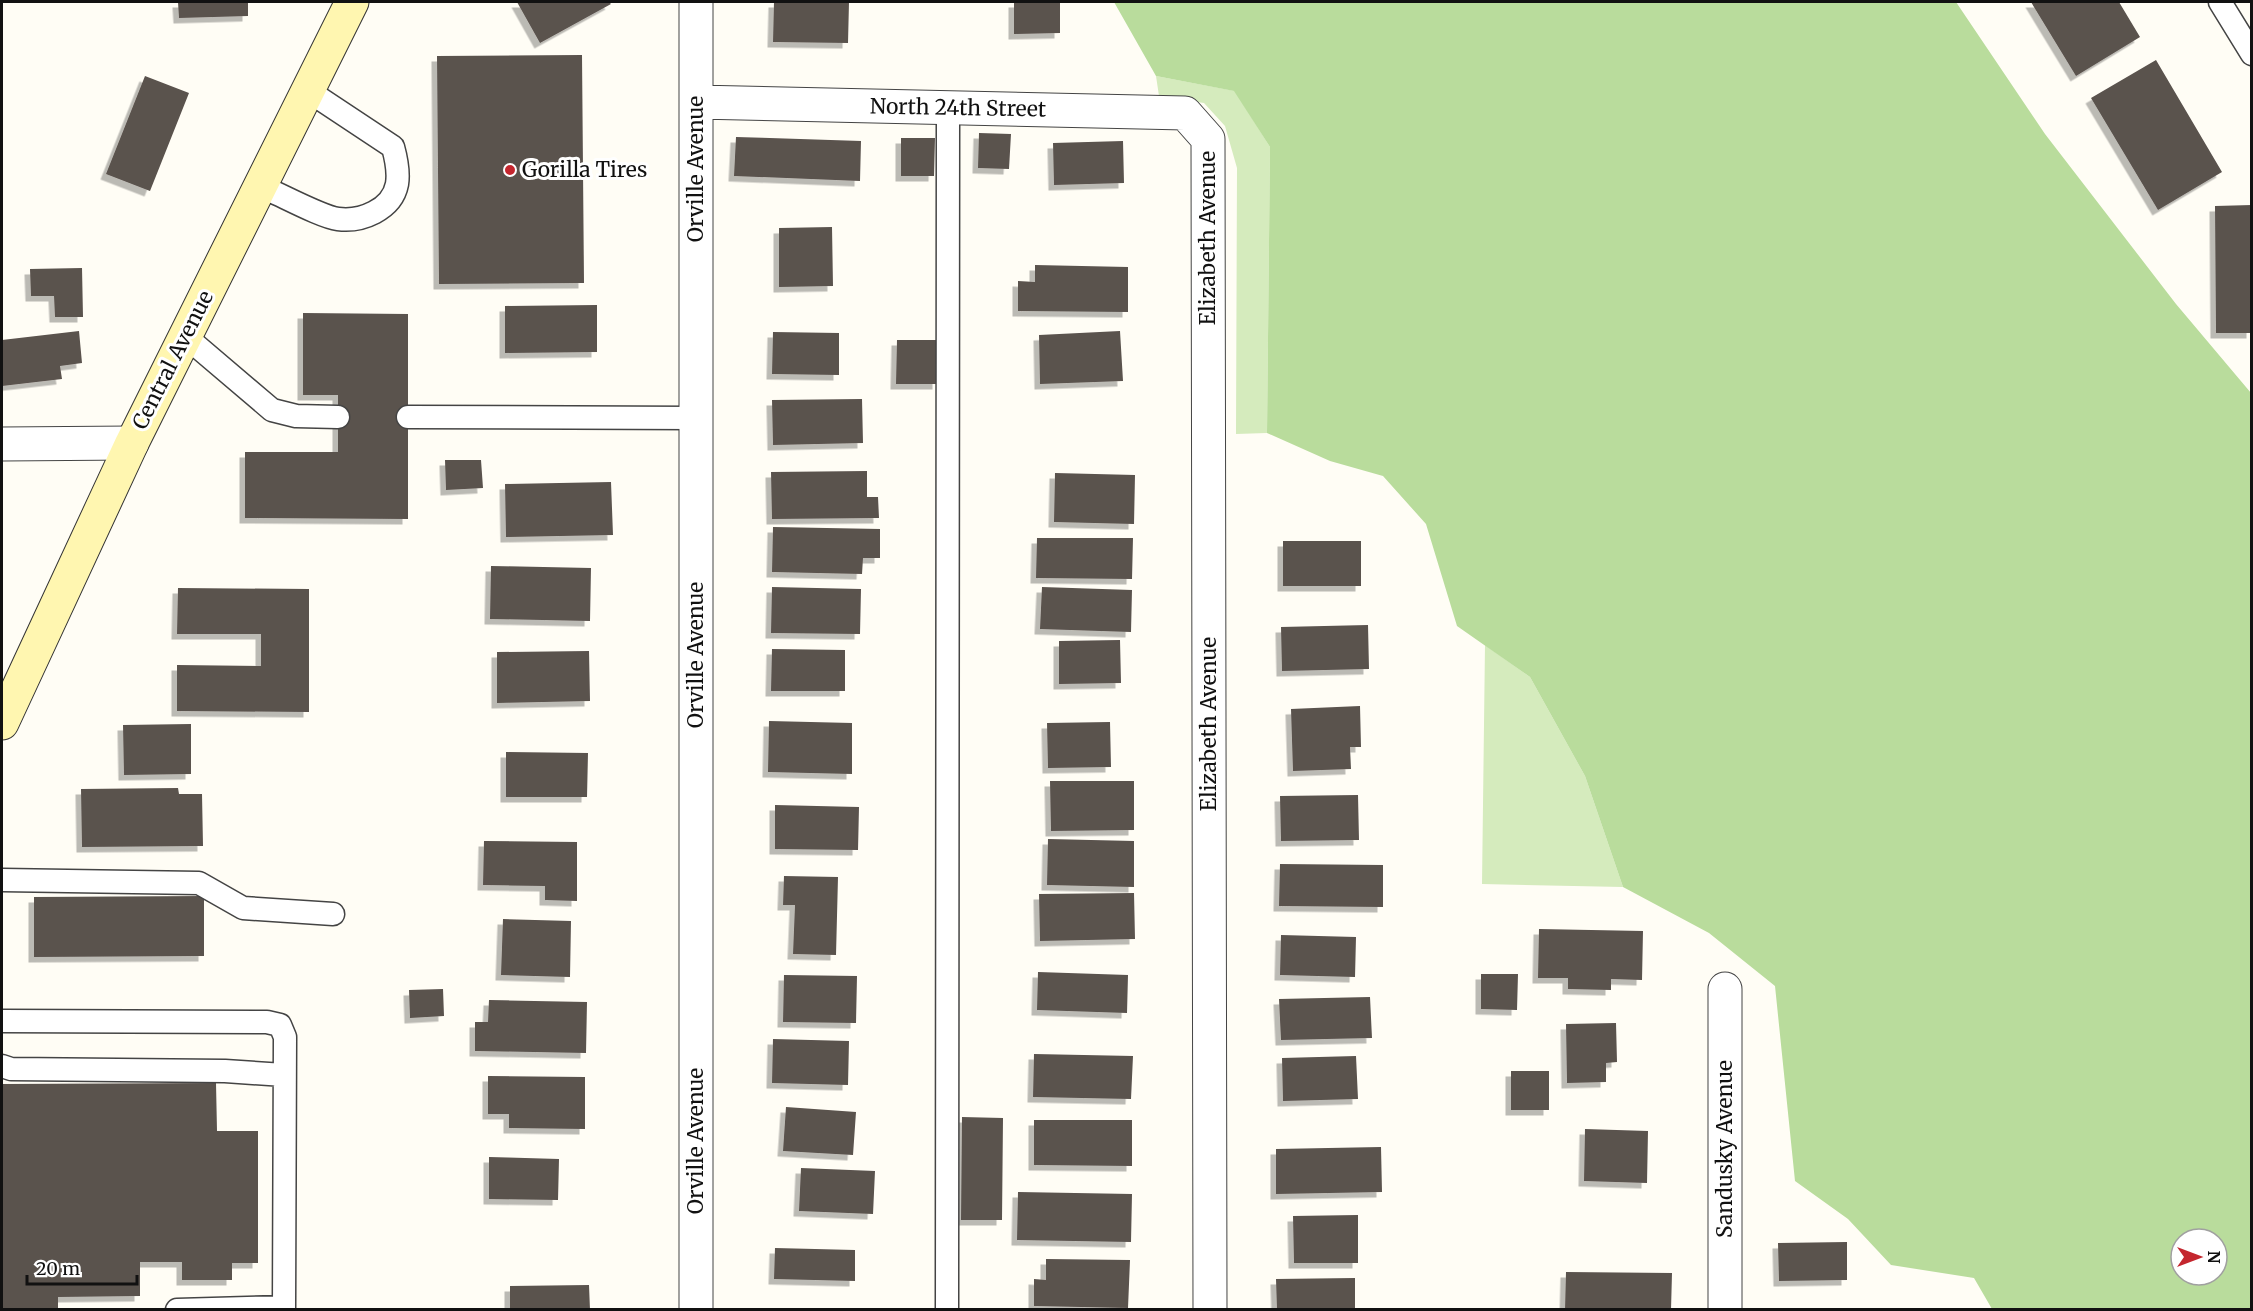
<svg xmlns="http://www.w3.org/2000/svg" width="2253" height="1311" viewBox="0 0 2253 1311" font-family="Merriweather,serif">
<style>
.green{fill:#d5ebbd}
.forest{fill:#b9dc9c;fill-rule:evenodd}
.building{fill:#5a524d;filter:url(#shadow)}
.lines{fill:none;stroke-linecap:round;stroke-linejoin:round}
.service-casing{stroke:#444;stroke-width:25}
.minor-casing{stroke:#444;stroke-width:35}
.secondary-casing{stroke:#333;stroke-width:35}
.service{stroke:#fff;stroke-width:22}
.minor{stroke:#fff;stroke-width:33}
.secondary{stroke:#fff6b0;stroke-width:33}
.poi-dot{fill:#c4262e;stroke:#fff;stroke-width:2}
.labels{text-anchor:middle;stroke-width:6;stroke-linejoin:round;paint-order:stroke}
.street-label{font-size:21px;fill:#111;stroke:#fff}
.poi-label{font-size:21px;fill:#111;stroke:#fff;text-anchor:start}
</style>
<defs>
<filter id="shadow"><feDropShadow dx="-5.5" dy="5.5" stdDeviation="0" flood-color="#0004"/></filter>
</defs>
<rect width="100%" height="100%" fill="#fffdf5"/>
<path class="green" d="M1156,76l79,15 35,56 -3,286 -31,1 1,-266 -12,-42 -21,-23 -45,-7z
M1485,645l45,32 55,99 38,111 -141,-3z"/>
<path class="forest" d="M1114,2h842l89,132 131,170 75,89v916h-259l-18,-31 -83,-13 -43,-46 -53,-38 -20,-195 -66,-53 -86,-46 -38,-111 -55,-99 -73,-51 -31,-102 -43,-48 -53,-15 -63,-28 3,-286 -36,-56 -78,-15zM2181,1239h36v36h-36z"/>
<path class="building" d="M178,2h70v14l-69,2z
M517,2h92l2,2 -71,39z
M774,2h75l-1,41 -75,-1z
M1014,2h46v31l-46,1z
M2031,2h88l21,35 -64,39z
M582,55l2,228 -145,1 -2,-228z
M2156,60l66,112 -64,38 -67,-112z
M145,76l44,17 -39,98 -44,-17z
M979,133l32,1 -2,35 -31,-1z
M736,137l125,4 -1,40 -126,-5z
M901,138h34l-1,38h-33z
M1123,141l1,42 -70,2 -1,-42z
M2252,205v128h-36l-1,-127z
M832,227l1,59 -54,1v-59z
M1035,265l93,2v45l-110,-1v-30l17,1z
M82,268l1,49h-28l-1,-21h-23l-1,-27z
M597,305v47l-92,1v-47z
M303,313l105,1v205l-163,-1v-66h93v-57h-35z
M79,331l3,32 -22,3 2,13 -60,7v-46z
M1120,331l3,50 -83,3 -1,-49z
M773,332l66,1v42l-67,-1z
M897,340h41v44h-42z
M862,399l1,44 -90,2 -1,-45z
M445,460h36l2,28 -37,2z
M867,471v26h11l1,21 -107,1 -1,-47z
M1055,473l80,2 -1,49 -80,-2z
M611,482l2,53 -107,2 -1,-53z
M773,527l107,2v29h-17l-1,16 -90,-2z
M1037,538h96l-1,41 -96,-1z
M1283,541h78v45h-78z
M491,566l100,2 -1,53 -100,-2z
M772,587l89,2 -1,45 -89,-1z
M1042,587l90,3 -1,42 -91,-3z
M178,588l131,1v123l-132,-1v-46l84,1v-32h-84z
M1368,625l1,44 -87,2 -1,-44z
M1120,640l1,43 -62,1v-43z
M772,649l73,1v41h-74z
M589,651l1,50 -93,2v-51z
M1360,706l1,41h-11l1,22 -58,2 -2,-62z
M769,721l83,2v51l-84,-2z
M1110,722l1,45 -63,1 -1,-45z
M191,724v50l-67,1 -1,-50z
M506,752l82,1 -1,44h-81z
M1050,781h84v49l-83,1z
M178,788l1,6h23l1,52 -121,1 -1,-58z
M1358,795l1,45 -78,1 -1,-45z
M775,805l84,2 -1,43 -83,-1z
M1048,839l86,2v46l-87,-2z
M484,841l93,1v59l-32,-1v-14l-62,-1z
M1280,864l103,1v42l-104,-1z
M784,876l54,1 -2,78 -43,-1 2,-49h-12z
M1134,893l1,46 -95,2 -1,-47z
M204,896v60l-170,1v-60z
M503,919l68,2 -1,56 -69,-2z
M1539,929l104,2 -1,49 -31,-1v11l-43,-1v-11h-30z
M1281,935l75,2 -1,40 -75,-2z
M1038,972l90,3 -1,38 -90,-3z
M1481,974h37l-1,36 -36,-1z
M784,975l73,1 -1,47 -73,-1z
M443,989l1,27 -34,2 -1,-28z
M1370,997l2,41 -91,2 -2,-41z
M489,1000l98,2 -1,51 -111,-2v-29h13z
M1616,1023l1,39 -11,1v19l-39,1 -1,-59z
M773,1039l76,2 -1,44 -76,-2z
M1034,1054l99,2 -2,43 -98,-2z
M1356,1056l2,43 -75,2 -1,-43z
M1511,1071h38v39h-38z
M488,1076l97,1v52l-76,-1v-14h-21z
M216,1083l1,48h41v132h-26v17h-50v-18h-42v34l-82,1v13h-56v-226z
M786,1107l70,5 -3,43 -70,-4z
M962,1117l41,1 -1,102h-41z
M1034,1120h98v46l-98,-1z
M1585,1129l63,2 -1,52 -63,-2z
M1381,1147l1,45 -106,2v-45z
M489,1157l70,2 -1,41 -69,-1z
M801,1168l74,3 -2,43 -74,-3z
M1018,1192l114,2 -1,48 -114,-2z
M1358,1215v48h-64l-1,-47z
M1847,1242v38l-68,1 -1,-38z
M775,1248l80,2v31l-81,-2z
M1046,1259l84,1 -2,48 -94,-2v-27l12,1z
M1566,1272l106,1 -1,37h-106z
M1355,1278v32h-78l-1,-31z
M589,1285l1,25h-80v-24z"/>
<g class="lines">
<g class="service-casing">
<path id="service" d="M2220,2l32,52
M260,186c18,7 61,31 78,33 23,3 54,-9 59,-35 2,-12 -1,-26 -4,-37l-86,-57
M185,336l87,74 24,6 42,1
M408,417l288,1
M2,880l197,3 44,25 90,6
M2,1021l265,1 13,3 5,12 -1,273
M2,1066l9,3 214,2 59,4
M177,1310l107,-3
M947,1310l1,-1202"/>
</g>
<g class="minor-casing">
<path id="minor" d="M696,2v1308
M696,102l489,11 23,26 2,1171
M2,444l130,-1
M1725,989v321"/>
</g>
<g class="secondary-casing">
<path id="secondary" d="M2,723l130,-280 220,-441"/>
</g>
<use href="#service" class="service"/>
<use href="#minor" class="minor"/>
<use href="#secondary" class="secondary"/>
</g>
<circle class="poi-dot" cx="510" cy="170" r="6"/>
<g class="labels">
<g class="street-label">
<text transform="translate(958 108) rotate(1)" y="7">North 24th Street</text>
<text transform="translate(696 169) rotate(-90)" y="7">Orville Avenue</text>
<text transform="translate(1208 238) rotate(-90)" y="7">Elizabeth Avenue</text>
<text transform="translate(173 360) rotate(-63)" y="7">Central Avenue</text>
<text transform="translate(696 655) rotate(-90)" y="7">Orville Avenue</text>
<text transform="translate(1209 724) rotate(-90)" y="7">Elizabeth Avenue</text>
<text transform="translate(696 1141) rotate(-90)" y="7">Orville Avenue</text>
<text transform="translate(1725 1149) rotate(-90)" y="7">Sandusky Avenue</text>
</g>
<g class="poi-label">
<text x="522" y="177">Gorilla Tires</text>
</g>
</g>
<rect width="2253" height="1311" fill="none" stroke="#111111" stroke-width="6"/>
<g transform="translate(2199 1257) rotate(90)"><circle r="28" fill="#ffffff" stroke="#a0a0a0" stroke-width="1.5"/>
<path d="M0-4.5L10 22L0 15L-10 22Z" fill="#c4262e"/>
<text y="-9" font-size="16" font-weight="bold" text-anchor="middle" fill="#111111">N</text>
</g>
<path d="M27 1275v9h110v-9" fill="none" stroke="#111111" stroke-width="3"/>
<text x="36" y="1275" font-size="18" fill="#111111" stroke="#ffffff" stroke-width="4.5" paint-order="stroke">20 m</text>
</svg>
